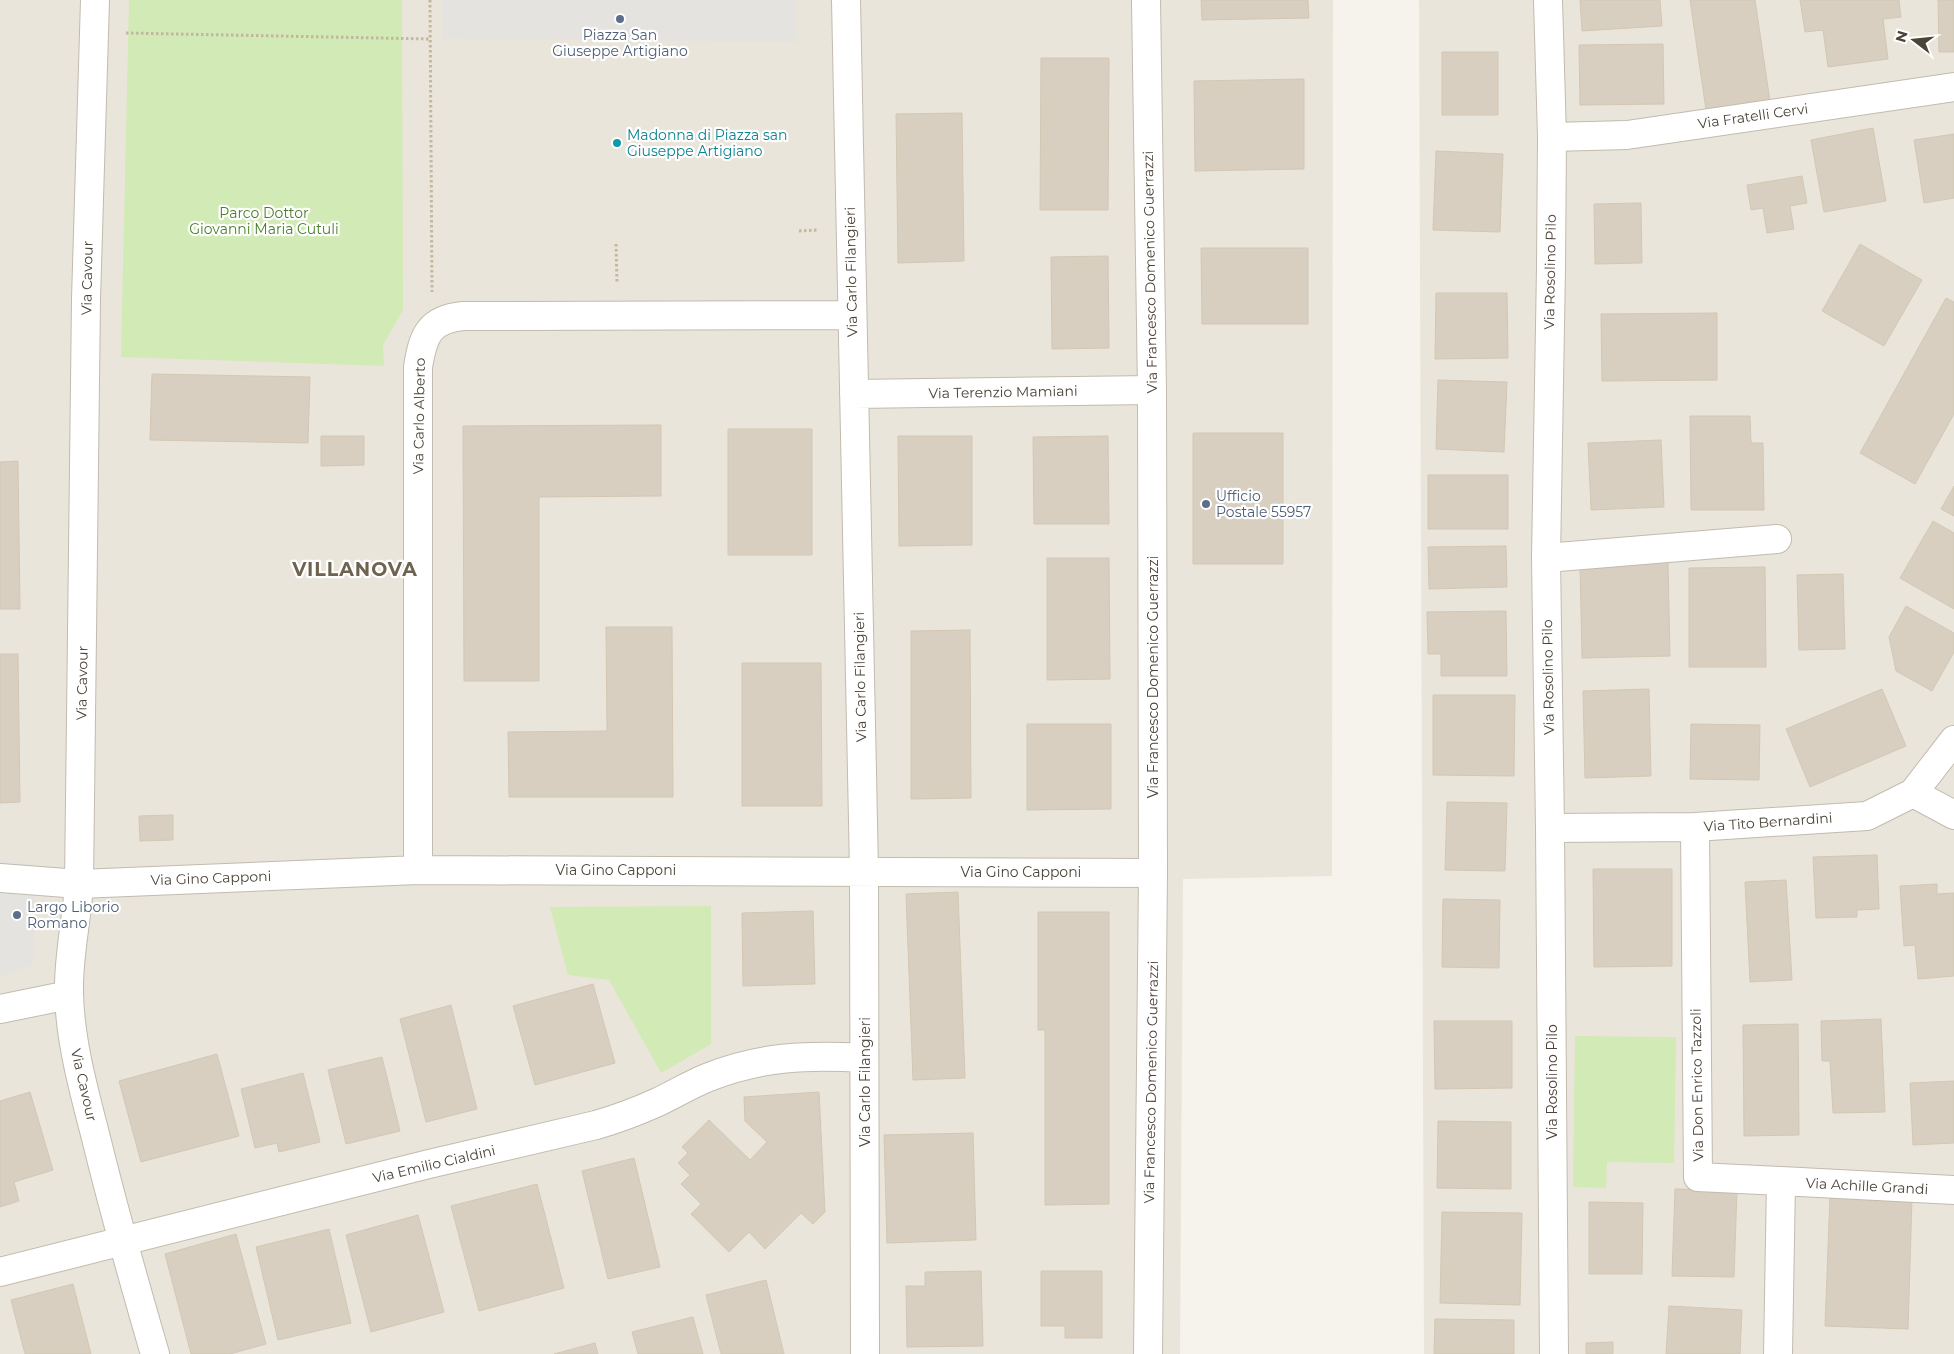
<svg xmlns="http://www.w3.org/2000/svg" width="1954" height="1354" viewBox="0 0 1954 1354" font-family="Montserrat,sans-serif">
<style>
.residential{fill:#eae5da}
.green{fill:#d2eab5}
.parking{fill:#e5e3e0}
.building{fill:#d8cfc1;stroke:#d3c7b4}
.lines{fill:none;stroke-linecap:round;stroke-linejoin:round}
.street-casing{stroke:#c2bbae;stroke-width:30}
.path{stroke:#c4b79f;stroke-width:3;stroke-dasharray:2.5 2.5;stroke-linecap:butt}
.street{stroke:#fff;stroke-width:28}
.service-dot{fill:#5c6f8a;stroke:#fff;stroke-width:2}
.culture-dot{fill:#0f9aa8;stroke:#fff;stroke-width:2}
.labels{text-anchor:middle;stroke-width:4.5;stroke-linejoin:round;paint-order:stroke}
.service-label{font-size:14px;fill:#4e5e75;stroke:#fff;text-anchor:start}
.street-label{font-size:14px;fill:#4b4439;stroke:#fff}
.culture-label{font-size:14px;fill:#0d838f;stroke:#fff;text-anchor:start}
.park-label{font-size:14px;fill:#4a7f2a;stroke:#fff}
.district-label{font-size:19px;font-weight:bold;letter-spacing:1px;fill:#6e6250;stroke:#fff}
</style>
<rect width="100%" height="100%" fill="#f6f3ec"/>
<path class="residential" d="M0,0h1333l-1,876 -149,3 -3,475h-1180z
M1419,0h535v1354h-530z"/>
<path class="green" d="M129,0h273l1,310 -20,35 1,21 -263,-9z
M711,906v138l-50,29 -52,-93 -41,-5 -18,-68z
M1575,1036l101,1 -2,126 -67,-1 -1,26 -33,-1z"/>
<path class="parking" d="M442,0h354v42l-353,-3z
M0,861l35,3 -2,101 -33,12z"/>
<path class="building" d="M1201,0h107l1,18 -107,2z
M1580,0h80l2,26 -80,5z
M1690,0h65l15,101 -64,9z
M1800,0h99l2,17 -18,2 5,40 -60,8 -5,-37 -18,2z
M1938,0h16v52h-15z
M1663,44l1,60 -84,1 -1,-60z
M1442,52h56v63h-56z
M1041,58h68l-1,152h-68z
M1304,79v90l-109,2 -1,-90z
M962,113l2,148 -66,2 -2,-149z
M1873,128l13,73 -62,11 -13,-72z
M1954,134v64l-30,5 -10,-63z
M1436,151l67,3 -3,78 -67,-2z
M1802,176l5,27 -17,3 4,23 -27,4 -4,-25 -12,2 -4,-25z
M1641,203l1,60 -47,1 -1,-60z
M1860,244l62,36 -38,66 -62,-35z
M1201,248h107v76h-106z
M1108,256l1,92 -57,1 -1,-92z
M1436,293h71l1,65 -73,1z
M1946,298l8,4v112l-39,70 -55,-31z
M1717,313v67l-115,1 -1,-67z
M152,374l158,3 -2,66 -158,-3z
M1438,380l69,2 -3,70 -68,-3z
M1690,416h60l1,27h12l1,67h-73z
M661,425v71l-122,1v184h-75l-1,-255z
M728,429h84v126h-84z
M1193,433h90v131h-90z
M321,436h43v29l-43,1z
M898,436h74v109l-73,1z
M1108,436l1,88h-75l-1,-87z
M1661,440l3,67 -73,3 -3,-67z
M18,461l2,148h-20v-147z
M1428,475h80v54h-80z
M1954,486v30l-13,-7z
M1933,521l21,12v76l-54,-31z
M1506,546l1,41 -78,2 -1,-42z
M1047,558h62l1,121 -63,1z
M1668,562l2,94 -88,2 -2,-93z
M1765,567l1,100h-77v-99z
M1843,574l2,75 -46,1 -2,-75z
M1906,606l48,27v19l-22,39 -36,-20 -7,-34z
M1506,611l1,65h-66v-22h-13l-1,-42z
M606,627h66l1,170h-164l-1,-65 99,-1z
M970,630l1,168 -60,1v-168z
M0,654h18l2,148 -20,1z
M742,663h79l1,143h-80z
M1649,689l2,87 -66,2 -2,-87z
M1882,689l24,57 -96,41 -24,-58z
M1433,695h82l-1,81 -81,-1z
M1027,724h84v85l-84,1z
M1691,724l69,1 -1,55 -69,-1z
M1447,802l60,1 -2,68 -60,-1z
M173,815v25l-33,1 -1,-25z
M1877,855l2,54 -22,1v7l-41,1 -3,-61z
M1593,869h79v97l-78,1z
M1786,880l6,100 -42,2 -5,-100z
M1937,884v10l17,-1v83l-36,3 -3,-34 -11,1 -4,-60z
M958,892l7,186 -52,2 -7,-186z
M1443,899l57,1 -1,68 -57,-1z
M813,911l2,73 -72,2 -1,-73z
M1038,912h71v292l-64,1v-175h-7z
M593,984l22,79 -80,22 -22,-79z
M451,1005l26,104 -51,13 -26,-103z
M1881,1019l4,93 -52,1 -3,-52h-8l-1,-40z
M1434,1021h78v67l-77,1z
M1798,1024l1,111 -55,1 -1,-111z
M217,1054l22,82 -98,26 -22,-81z
M382,1057l18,74 -54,13 -18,-74z
M303,1073l17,69 -41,10 -2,-9 -22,5 -14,-59z
M1954,1081v62l-41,2 -3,-62z
M30,1092l23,78 -39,12 5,19 -19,6v-106z
M819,1092l6,120 -12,12 -12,-11 -36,36 -16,-17 -20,20 -38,-38 10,-10 -20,-20 9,-9 -12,-12 10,-10 -6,-6 27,-27 41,40 17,-18 -22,-21 -1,-24z
M1438,1121l73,1v67l-74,-1z
M973,1133l3,107 -89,3 -3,-108z
M634,1158l26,109 -52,12 -26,-108z
M537,1184l27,104 -85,23 -28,-105z
M1675,1189l62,1 -3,87 -62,-1z
M1830,1195l82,3 -4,131 -83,-3z
M1589,1202l54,1 -1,71h-53z
M1442,1212l80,1 -2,92 -80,-2z
M418,1215l26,97 -73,20 -25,-97z
M329,1229l22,94 -73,17 -22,-93z
M236,1234l30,110 -36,10h-39l-26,-100z
M981,1271l2,75 -76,1 -1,-61h19v-14z
M1041,1271h61v67h-37v-12h-24z
M766,1280l18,74h-63l-15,-59z
M73,1284l18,70h-66l-14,-54z
M1669,1306l73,4 -2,44h-74z
M693,1317l10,37h-65l-6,-22z
M1435,1319l79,1v34h-80z
M1613,1342v12h-27v-11z
M595,1343l3,11h-44z"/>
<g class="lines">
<g class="street-casing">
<path id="street" d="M95,0l-9,299 -7,585c-2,36 -11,72 -10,109 1,49 15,98 27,145 18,73 38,144 59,216
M846,0l18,870 1,484
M1146,0l6,390 1,483 -5,481
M1548,0l4,137 -1,131 -5,290 4,270 4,526
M1552,137l75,-2 327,-48
M854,394l298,-4
M1546,558l231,-19
M1913,793l41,22
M1695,827l3,350 83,4 -3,173
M1550,828l145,-1 172,-11 46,-23 41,-53
M418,870v-503c5,-31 11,-48 45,-51l389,-1
M0,878l79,6 339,-14 735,3
M0,1009l69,-14
M1781,1181l173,9
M0,1272l429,-108 167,-39c21,-6 42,-14 62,-23 17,-8 33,-18 51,-25 53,-21 99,-22 155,-19"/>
</g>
<path class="path" d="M430,0l2,292
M126,33l304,6
M799,231l19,-1
M616,244l1,39"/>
<use href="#street" class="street"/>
</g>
<g class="service-dot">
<circle cx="620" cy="19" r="5"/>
<circle cx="1206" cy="504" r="5"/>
<circle cx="17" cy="915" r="5"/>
</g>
<circle class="culture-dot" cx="617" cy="143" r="5"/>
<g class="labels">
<g class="service-label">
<text x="620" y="40" text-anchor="middle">Piazza San<tspan x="620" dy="16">Giuseppe Artigiano</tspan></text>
<text x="1216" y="501">Ufficio<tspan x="1216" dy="16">Postale 55957</tspan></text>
<text x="27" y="912">Largo Liborio<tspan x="27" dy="16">Romano</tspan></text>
</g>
<g class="street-label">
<text transform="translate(1753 116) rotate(-8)" y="5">Via Fratelli Cervi</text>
<text transform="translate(851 272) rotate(-91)" y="5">Via Carlo Filangieri</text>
<text transform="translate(1150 272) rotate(-91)" y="5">Via Francesco Domenico Guerrazzi</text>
<text transform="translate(1550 272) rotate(-89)" y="5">Via Rosolino Pilo</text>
<text transform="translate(87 278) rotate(-89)" y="5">Via Cavour</text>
<text transform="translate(1003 392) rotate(-1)" y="5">Via Terenzio Mamiani</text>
<text transform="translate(419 416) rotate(-89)" y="5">Via Carlo Alberto</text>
<text transform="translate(860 677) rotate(-91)" y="5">Via Carlo Filangieri</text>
<text transform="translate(1153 677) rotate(-90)" y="5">Via Francesco Domenico Guerrazzi</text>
<text transform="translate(1548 677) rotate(-91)" y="5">Via Rosolino Pilo</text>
<text transform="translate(82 683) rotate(-89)" y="5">Via Cavour</text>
<text transform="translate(1768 822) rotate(-4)" y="5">Via Tito Bernardini</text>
<text x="616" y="875">Via Gino Capponi</text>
<text x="1021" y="877">Via Gino Capponi</text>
<text transform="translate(211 878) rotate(-2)" y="5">Via Gino Capponi</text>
<text transform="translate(865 1082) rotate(-90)" y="5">Via Carlo Filangieri</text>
<text transform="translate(1151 1082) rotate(-89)" y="5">Via Francesco Domenico Guerrazzi</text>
<text transform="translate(1552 1082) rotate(-90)" y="5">Via Rosolino Pilo</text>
<text transform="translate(84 1085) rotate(77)" y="5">Via Cavour</text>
<text transform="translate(1697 1085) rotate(-91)" y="5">Via Don Enrico Tazzoli</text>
<text transform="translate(434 1164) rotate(-13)" y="5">Via Emilio Cialdini</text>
<text transform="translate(1867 1186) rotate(3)" y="5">Via Achille Grandi</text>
</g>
<g class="culture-label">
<text x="627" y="140">Madonna di Piazza san<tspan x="627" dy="16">Giuseppe Artigiano</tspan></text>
</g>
<g class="park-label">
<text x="264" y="218">Parco Dottor<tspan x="264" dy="16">Giovanni Maria Cutuli</tspan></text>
</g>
<g class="district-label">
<text x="355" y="576">VILLANOVA</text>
</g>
</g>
<g transform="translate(1914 40) rotate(286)" stroke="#ffffff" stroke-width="4" paint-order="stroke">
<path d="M0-4L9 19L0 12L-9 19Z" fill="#4b4439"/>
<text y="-8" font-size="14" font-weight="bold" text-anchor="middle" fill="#4b4439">N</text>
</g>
</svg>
